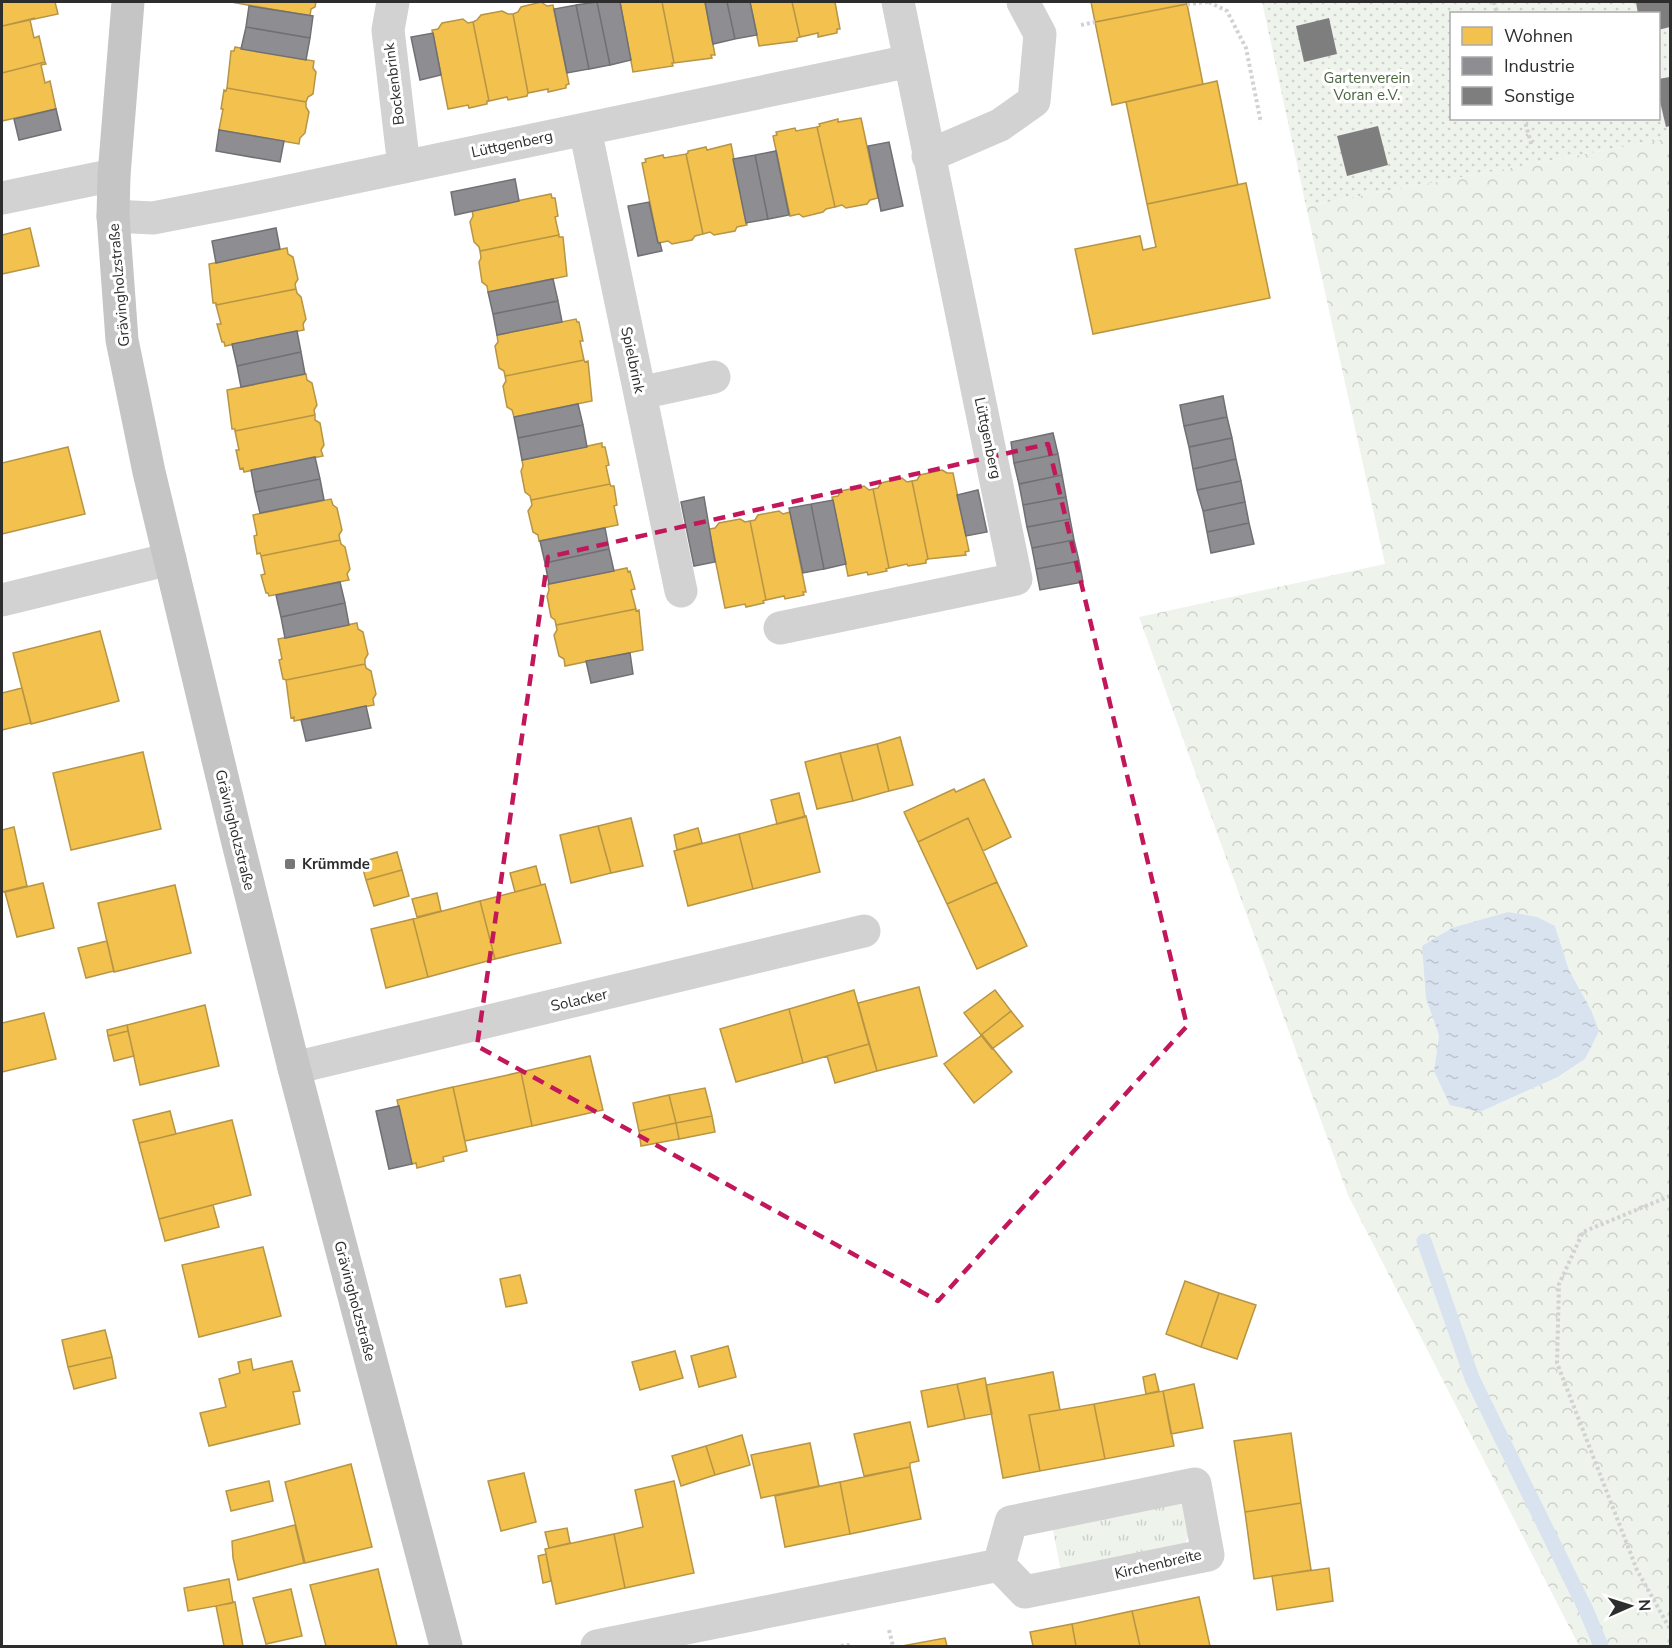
<svg xmlns="http://www.w3.org/2000/svg" width="1672" height="1648" viewBox="0 0 1672 1648" font-family="'Nunito Sans',sans-serif">
<style>
.grass{fill:url(#grass-tufts)}
.forest{fill:url(#forest-crowns);fill-rule:evenodd}
.garden{fill:url(#garden-dots);fill-rule:evenodd}
.water{fill:url(#water-ripples)}
.homes{fill:#f2c14e;stroke:#b79544;stroke-width:1.5}
.industry{fill:#8d8d92;stroke:#707074;stroke-width:1.5}
.lines{fill:none;stroke-linecap:round;stroke-linejoin:round}
.stream{stroke:#d9e3f0;stroke-width:15}
.building{fill:#7e7e7e}
.path{stroke:#d2d2d2;stroke-width:4;stroke-dasharray:3 3;stroke-linecap:butt}
.minor{stroke:#d2d2d2;stroke-width:33}
.major{stroke:#c5c5c5;stroke-width:33}
.marked{fill:none;stroke:#c2185b;stroke-width:4.5;stroke-dasharray:12 8;stroke-linejoin:round}
.poi-dot{fill:#767676;stroke:#fff;stroke-width:2}
.labels{text-anchor:middle;stroke-width:6;stroke-linejoin:round;paint-order:stroke}
.park-label{font-size:15px;fill:#49653e;stroke:#fff}
.street-label{font-size:15px;fill:#2d2d2d;stroke:#fff}
.poi-label{font-size:15px;font-weight:bold;fill:#2d2d2d;stroke:#fff;text-anchor:start}
</style>
<defs>
<pattern id="grass-tufts" width="24" height="20" patternUnits="userSpaceOnUse" patternTransform="scale(1.5)"><rect width="24" height="20" fill="#eef3ec"/><path d="M3 7l-1-3M5 7V3M7 7l1-3M15 17l-1-3M17 17v-4M19 17l1-3" fill="none" stroke="#ccd1cb"/></pattern>
<pattern id="forest-crowns" width="20" height="18" patternUnits="userSpaceOnUse" patternTransform="scale(1.5)"><rect width="20" height="18" fill="#eef3ec"/><path d="M2 6a3 3 0 1 1 6 0M12 15a3 3 0 1 1 6 0" fill="none" stroke="#ccd1cb"/></pattern>
<pattern id="garden-dots" width="8" height="8" patternUnits="userSpaceOnUse" patternTransform="scale(1.5)"><rect width="8" height="8" fill="#eef3ec"/><path d="M2 2h.1M6 6h.1" fill="none" stroke="#ccd1cb" stroke-width="1.8" stroke-linecap="round"/></pattern>
<pattern id="water-ripples" width="26" height="14" patternUnits="userSpaceOnUse" patternTransform="scale(1.5)"><rect width="26" height="14" fill="#d9e3f0"/><path d="M2 4q2-2 4 0t4 0M15 11q2-2 4 0t4 0" fill="none" stroke="#bbc3ce"/></pattern>
</defs>
<rect width="100%" height="100%" fill="#fff"/>
<path class="grass" d="M1176,1499l10,8 4,26 -6,13 -123,26 -9,-47z"/>
<path class="forest" d="M1670,138v1508h-91l-231,-451 -209,-578 246,-53 -79,-358zM1555,926l14,44 22,40 -6,49 -27,18 -78,35 -46,-41 5,-36z"/>
<path class="garden" d="M1262,2h408v136l-364,68zM1452,14h206v104h-206z"/>
<path class="water" d="M1508,912l29,5 18,9 14,44 22,40 8,21 -14,28 -27,18 -78,35 -30,-7 -16,-34 5,-36 -13,-37 -4,-52 30,-18z"/>
<path class="homes" d="M2,2h53l3,12 -56,12z
M231,2h85l-1,5 -4,2 -1,7z
M541,2l6,4 6,-1 16,79 -3,1v3l-18,4v-3l-20,4 -15,-79 5,-2 3,-5z
M620,2h42l12,61h-2l1,3 -40,6z
M662,2h43l10,53h-4l1,3 -38,5z
M750,2h42l8,35 -3,1v3l-38,5z
M792,2h43l5,27h-3v4l-19,4v-4l-18,4z
M1091,2h95l1,2 -92,18z
M1187,4l16,80 -91,21 -17,-83z
M502,11l6,3h5l15,79 -1,3 -19,4 -1,-3 -18,4 -16,-79 4,-2 4,-5z
M35,18l-5,2 4,18 5,-2 6,26 -43,11v-47z
M463,19l5,4 5,-1 16,79h-2v3l-18,4 -1,-3 -20,4 -16,-79 6,-1 4,-6z
M235,47l79,14 -1,7 3,4 -3,22 -5,3 -2,5 -79,-14 4,-37h3z
M45,62l1,2 -5,1 4,18 5,-2 6,28 -54,12v-48z
M1217,81l21,104 -91,19 -21,-102z
M227,88l79,14v5l3,5 -4,21 -5,5 -1,6 -80,-14 4,-21h-2l3,-19 2,1z
M861,118l17,80 -8,2 -3,4 -21,4 -4,-3 -7,2 -18,-80 3,-1 -1,-2 19,-5v3z
M817,127l18,80 -9,2 -3,3 -20,5 -4,-3 -9,2 -17,-80 4,-1 -1,-3 19,-4 1,3z
M731,144l16,81 -10,2 -2,4 -21,4 -4,-3 -7,2 -17,-80 2,-1v-2l18,-4 1,3z
M686,154l17,80 -8,2 -3,4 -20,4 -4,-3 -10,2 -16,-80 4,-1 -1,-3 18,-4 1,3z
M1246,183l24,115 -177,36 -18,-85 65,-13 3,14 13,-3 -9,-43z
M551,194l1,4h3l3,18 -3,1 4,18 -79,16 -1,-4 -5,-5 -4,-20 3,-6 -1,-6z
M30,228l9,38 -37,8v-39z
M559,235v2h4l4,39 -79,16 -1,-6 -5,-4 -3,-20 2,-4 -1,-7z
M287,248l1,6 5,3 5,22 -3,5 1,5 -80,16v-2h-3l-4,-39z
M296,289l1,4 4,4 5,22 -3,5 1,6 -79,16 -1,-4h-2l-5,-18h4l-5,-19z
M576,319l1,3h2l4,19h-3l4,19 -79,16 -1,-5 -5,-3 -4,-22 3,-4 -1,-7z
M584,360l1,2 3,-1 4,40 -78,16 -2,-7 -5,-3 -4,-21 3,-5 -1,-5z
M306,374l1,6 5,3 5,22 -3,5 1,5 -80,16v-2h-3l-5,-39z
M315,415v5l5,3 4,22 -3,5 2,6 -79,16 -1,-4 -3,1 -4,-19h3l-4,-19z
M602,443v4h3l4,18 -3,1 4,18 -79,16 -1,-4 -5,-4 -4,-21 2,-5 -1,-6z
M68,447l17,67 -83,20v-71z
M942,470l5,3h6l16,78 -4,1 1,3 -38,4 -16,-78 5,-1 3,-5z
M902,478l5,4 5,-1 16,78 -2,1v3l-18,3 -1,-2 -18,4 -16,-79 5,-1 3,-5z
M610,484l1,2h3l3,19 -3,1 4,19 -79,16 -1,-6 -5,-3 -5,-21 4,-6 -1,-5z
M864,486l5,4 4,-1 16,79 -3,1 1,2 -19,4 -1,-3 -19,4 -16,-79 6,-1 3,-5z
M331,499l2,6 4,3 5,22 -3,5 1,5 -79,16 -1,-3 -3,1 -3,-18 3,-1 -4,-20z
M779,511l4,3 7,-2 16,80h-3l1,3 -19,4 -1,-3 -18,4 -16,-79 5,-1 3,-5z
M740,519l5,3 5,-1 16,79 -3,1 1,2 -18,4 -1,-3 -20,4 -16,-79 6,-1 4,-5z
M340,540l1,4 4,3 5,22 -3,5 2,6 -80,16 -1,-3h-2l-5,-18 4,-1 -4,-18z
M627,568l1,4 2,-1 5,18 -4,1 5,19 -80,16 -1,-5 -4,-3 -4,-21 2,-6 -1,-6z
M636,609v2l3,-1 4,40 -78,16 -1,-7 -5,-3 -5,-21 3,-5 -1,-5z
M357,623l1,6 5,3 5,22 -3,5v5l-79,16 -3,-1 -4,-19 3,-1 -4,-20z
M100,631l19,70 -88,23 -18,-71z
M365,664l1,4 5,3 5,23 -3,5 1,6 -80,16v-4l-3,1 -5,-38z
M22,688l9,35 -29,7v-37z
M900,737l13,48 -24,6 -12,-47z
M877,744l12,47 -36,10 -13,-48z
M143,752l18,77 -90,21 -18,-77z
M840,753l13,48 -36,8 -12,-47z
M984,779l27,58 -28,14 -15,-33 -50,24 -14,-30 50,-23 2,3z
M799,793l6,24 -28,7 -6,-24z
M806,816l14,56 -67,17 -14,-55z
M631,818l12,48 -32,7 -13,-47z
M968,818l29,64 -50,22 -29,-62z
M598,826l13,47 -40,10 -11,-48z
M14,827l13,59 -25,6v-62z
M698,828l4,15 -25,7 -3,-15z
M739,834l14,55 -65,17 -14,-55z
M397,852l5,18 -36,10 -5,-18z
M536,866l5,19 -26,7 -5,-19z
M402,870l7,26 -35,10 -8,-26z
M997,882l30,64 -50,23 -30,-65z
M43,883l11,45 -37,9 -12,-45z
M545,884l16,59 -66,16 -15,-58z
M175,885l16,68 -77,19 -16,-69z
M437,893l4,18 -24,6 -5,-18z
M480,901l15,58 -67,18 -15,-58z
M413,919l15,58 -42,11 -15,-59z
M107,941l7,30 -28,7 -8,-30z
M919,987l18,69 -60,15 -19,-68z
M854,990l15,54 -66,19 -14,-54z
M995,990l16,21 -30,24 -17,-22z
M205,1005l14,61 -79,19 -13,-60z
M789,1009l14,54 -67,19 -16,-53z
M1011,1011l12,15 -31,23 -11,-14z
M44,1013l12,46 -54,13v-49z
M127,1025l1,6 -20,5 -1,-6z
M128,1031l6,25 -20,5 -6,-25z
M982,1035l30,37 -38,31 -30,-39z
M869,1044l8,27 -42,12 -8,-27z
M590,1056l13,54 -71,16 -11,-54z
M521,1072l11,54 -67,15 -12,-54z
M453,1087l14,64 -24,6 1,4 -27,7 -1,-5 -4,1 -15,-64z
M705,1088l7,28 -36,7 -7,-28z
M669,1095l7,28 -37,8 -6,-28z
M170,1111l6,23 -37,9 -6,-23z
M712,1116l3,16 -36,7 -3,-16z
M232,1120l19,75 -92,24 -20,-76z
M676,1123l3,16 -38,7 -2,-15z
M213,1205l6,22 -54,14 -6,-22z
M263,1247l18,69 -82,21 -17,-72z
M520,1275l7,28 -21,4 -6,-28z
M1185,1281l34,12 -18,54 -35,-13z
M1219,1293l37,12 -19,54 -36,-12z
M105,1330l7,27 -44,10 -6,-27z
M728,1346l8,31 -37,10 -8,-31z
M675,1351l8,27 -43,12 -8,-28z
M112,1357l4,21 -42,11 -6,-22z
M251,1359l2,11 39,-9 8,30 -7,1 7,32 -91,22 -9,-33 26,-6 -7,-28 21,-6 -2,-11z
M1053,1372l7,38 -31,5 11,56 -37,7 -17,-93z
M1155,1374l4,17 -13,3 -3,-17z
M985,1378l7,36 -27,5 -8,-35z
M957,1384l8,35 -37,8 -7,-36z
M1194,1384l9,44 -32,6 -8,-43z
M1163,1391l11,55 -69,13 -11,-55z
M1094,1404l11,55 -65,12 -11,-56z
M910,1422l9,39 -9,2v4l-46,9 -10,-42z
M1291,1433l10,70 -56,9 -11,-71z
M742,1435l8,30 -35,10 -9,-29z
M810,1443l9,43 -58,12 -10,-43z
M706,1446l9,29 -34,11 -9,-30z
M351,1464l21,83 -67,16 -20,-81z
M910,1467l11,52 -71,15 -10,-52z
M524,1473l12,49 -35,9 -13,-50z
M269,1481l4,20 -42,10 -5,-20z
M674,1481l20,92 -69,15 -11,-54 29,-7 -8,-37z
M840,1482l10,52 -65,13 -10,-51z
M1301,1503l10,67 -57,9 -9,-67z
M295,1525l9,38 -66,17 -5,-22 -1,-17z
M567,1528l3,15 -21,5 -4,-16z
M614,1534l11,54 -69,16 -11,-55z
M546,1554l5,27 -8,2 -5,-27z
M1329,1568l4,33 -56,9 -5,-34z
M378,1569l19,77h-71l-16,-61z
M229,1579l4,24 -45,8 -4,-23z
M291,1589l11,47 -36,8 -13,-46z
M1199,1597l11,49h-70l-8,-35z
M235,1602l8,44h-19l-8,-40z
M1132,1611l8,35h-64l-4,-22z
M1072,1624l4,22h-43l-3,-14z
M945,1638l2,8h-45z"/>
<path class="industry" d="M597,2h23l11,58 -21,5z
M597,2l13,63 -21,4 -13,-64z
M705,2h22l8,37 -22,5z
M727,2h23l7,33 -22,4z
M576,5l13,64 -22,4 -13,-64z
M249,6l64,10 -3,22 -64,-11z
M246,27l64,11 -4,22 -65,-11z
M433,33l8,42 -21,5 -9,-43z
M56,109l5,21 -42,10 -5,-21z
M219,130l65,11 -4,21 -64,-11z
M889,142l14,64 -22,5 -13,-65z
M776,151l13,64 -21,4 -13,-64z
M755,155l13,64 -22,4 -13,-64z
M515,179l4,22 -64,14 -4,-23z
M649,202l9,41h2l2,8 -24,5 -10,-50z
M276,228l4,21 -64,14 -4,-22z
M553,279l5,22 -65,13 -5,-22z
M558,301l4,21 -65,13 -4,-21z
M297,331l4,21 -64,14 -5,-22z
M301,352l4,22 -64,13 -4,-21z
M1223,396l4,21 -43,9 -4,-21z
M578,404l5,21 -65,13 -4,-21z
M1227,417l5,21 -43,9 -5,-21z
M583,425l4,22 -65,13 -4,-22z
M1053,433l5,21 -44,9 -3,-21z
M1232,438l4,21 -43,10 -4,-22z
M1058,454l4,21 -43,9 -5,-21z
M315,457l5,22 -65,13 -4,-22z
M1236,459l5,22 -44,9 -4,-21z
M1062,475l4,22 -43,8 -4,-21z
M320,479l4,21 -64,13 -5,-21z
M1241,481l4,21 -42,9 -6,-21z
M978,490l9,42 -21,4 -9,-41z
M704,497l11,65 -21,4 -13,-64z
M1066,497l4,22 -43,8 -4,-22z
M833,500l13,64 -22,5 -13,-65z
M1245,502l4,21 -42,9 -4,-21z
M811,504l13,65 -21,4 -14,-65z
M1070,519l4,21 -42,8 -5,-21z
M1249,523l5,21 -43,9 -4,-21z
M605,528l4,21 -64,14 -5,-22z
M1074,540l5,21 -43,8 -4,-21z
M609,549l5,22 -65,13 -4,-21z
M1079,561l4,21 -43,8 -4,-21z
M340,582l5,21 -64,14 -5,-22z
M345,603l4,22 -64,13 -4,-21z
M630,653l3,21 -42,9 -5,-22z
M366,706l5,22 -65,13 -5,-21z
M399,1106l13,58 -23,5 -13,-58z"/>
<g class="lines">
<path class="stream" d="M1424,1241l48,137 114,232 15,36"/>
</g>
<path class="building" d="M1636,2h34v25l-12,3v-16h-20z
M1329,18l8,36 -33,8 -8,-36z
M1670,77v49l-4,1 -8,-34v-14z
M1378,126l10,39 -41,11 -10,-40z"/>
<g class="lines">
<path class="path" d="M1209,2l18,9 19,37 15,75
M1494,2l3,12
M1187,4l21,-2
M1081,25l14,-3
M1524,118l8,29
M1670,1196l-87,36 -24,52 -2,79 80,207 33,59
M889,1630l4,16
M841,1646l7,-1v1"/>
<path class="minor" d="M393,2l-5,28 16,137
M585,129l96,462
M928,156l72,-31 34,-24 6,-67 -17,-32
M2,198l112,-23
M113,216l40,2 88,-17 669,-140
M640,393l74,-16
M2,600l168,-41
M780,628l236,-49 -118,-577
M294,1068l570,-137
M1195,1484l13,71 -183,37 -26,-27 12,-43z
M597,1646l402,-81"/>
<path class="major" d="M128,2l-14,173 -1,41 9,124 27,132 88,367 57,229 152,578"/>
</g>
<path class="marked" d="M1048,444l139,582 -249,275 -461,-255 71,-489z"/>
<rect class="poi-dot" x="284" y="858" width="12" height="12" rx="3"/>
<g class="labels">
<g class="park-label">
<text x="1367" y="83">Gartenverein<tspan x="1367" dy="17">Voran e.V.</tspan></text>
</g>
<g class="street-label">
<text transform="translate(394 84) rotate(-97)" y="5">Bockenbrink</text>
<text transform="translate(512 144) rotate(-12)" y="5">Lüttgenberg</text>
<text transform="translate(119 285) rotate(-95)" y="5">Grävingholzstraße</text>
<text transform="translate(633 360) rotate(78)" y="5">Spielbrink</text>
<text transform="translate(988 438) rotate(78)" y="5">Lüttgenberg</text>
<text transform="translate(235 830) rotate(76)" y="5">Grävingholzstraße</text>
<text transform="translate(579 1000) rotate(-13)" y="5">Solacker</text>
<text transform="translate(355 1301) rotate(75)" y="5">Grävingholzstraße</text>
<text transform="translate(1158 1564) rotate(-13)" y="5">Kirchenbreite</text>
</g>
<g class="poi-label">
<text x="302" y="869">Krümmde</text>
</g>
</g>
<rect width="1672" height="1648" fill="none" stroke="#2d2d2d" stroke-width="6"/>
<rect x="1450" y="12" width="210" height="108" fill="#ffffff" stroke="#ababab" stroke-width="1.5"/>
<rect x="1462" y="27" width="30" height="18" fill="#f2c14e" stroke="#ababab" stroke-width="1.5"/>
<text x="1504" y="42" font-size="18" fill="#2d2d2d">Wohnen</text>
<rect x="1462" y="57" width="30" height="18" fill="#8d8d92" stroke="#ababab" stroke-width="1.5"/>
<text x="1504" y="72" font-size="18" fill="#2d2d2d">Industrie</text>
<rect x="1462" y="87" width="30" height="18" fill="#7e7e7e" stroke="#ababab" stroke-width="1.5"/>
<text x="1504" y="102" font-size="18" fill="#2d2d2d">Sonstige</text>
<g transform="translate(1630 1606) rotate(87)" stroke="#ffffff" stroke-width="4.5" paint-order="stroke">
<path d="M0-4.5L10 22L0 15L-10 22Z" fill="#2d2d2d"/>
<text y="-9" font-size="16" font-weight="bold" text-anchor="middle" fill="#2d2d2d">N</text>
</g>
</svg>
